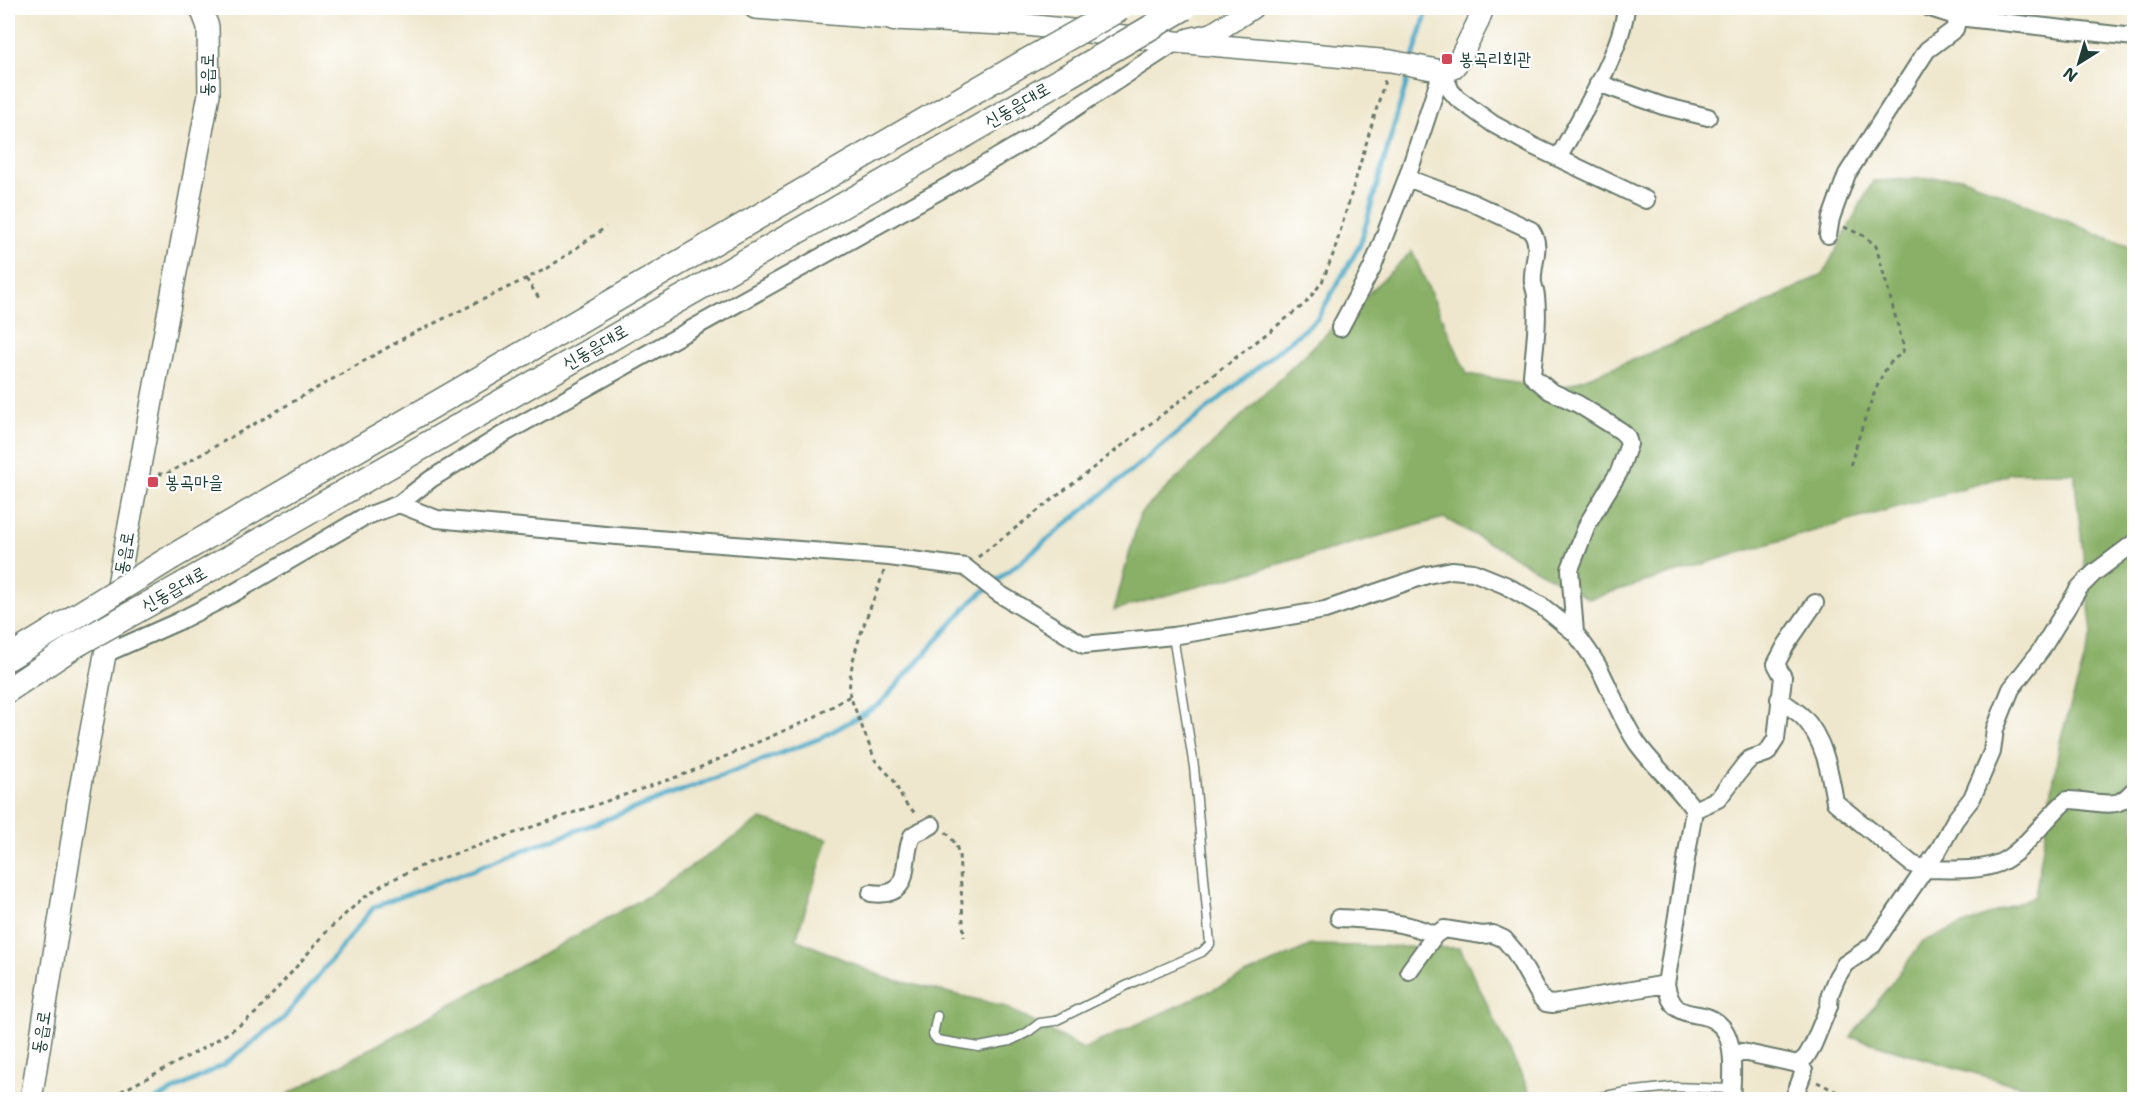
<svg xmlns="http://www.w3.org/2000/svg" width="2142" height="1107" viewBox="0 0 2142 1107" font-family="'Shantell Sans','Poor Story',sans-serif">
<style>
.forest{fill:#89b066;stroke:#54764d;stroke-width:1.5}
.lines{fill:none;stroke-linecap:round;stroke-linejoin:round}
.stream{stroke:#46a8c6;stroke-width:5}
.service-casing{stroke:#68786a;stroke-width:11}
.minor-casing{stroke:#68786a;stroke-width:20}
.tertiary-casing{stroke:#68786a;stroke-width:24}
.secondary-casing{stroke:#68786a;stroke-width:27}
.path{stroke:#68786a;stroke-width:3;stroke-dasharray:4.5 4.5;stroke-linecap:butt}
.service{stroke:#fff;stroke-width:8}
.minor{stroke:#fff;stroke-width:16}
.tertiary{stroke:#fff;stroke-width:21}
.secondary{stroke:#fff;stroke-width:24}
.secondary-bridge-casing{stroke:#68786a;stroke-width:27;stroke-linecap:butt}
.secondary-bridge{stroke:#fff;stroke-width:24}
.poi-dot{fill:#d1495b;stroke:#fff;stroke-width:2}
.labels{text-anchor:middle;stroke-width:4.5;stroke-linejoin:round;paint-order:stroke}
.poi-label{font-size:18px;fill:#1f3d34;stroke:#fff;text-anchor:start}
.street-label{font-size:18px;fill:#1f3d34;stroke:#fff}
</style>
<rect width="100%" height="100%" fill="#fff"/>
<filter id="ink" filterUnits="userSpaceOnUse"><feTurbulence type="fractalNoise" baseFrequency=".0167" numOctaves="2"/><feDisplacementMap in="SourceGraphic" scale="12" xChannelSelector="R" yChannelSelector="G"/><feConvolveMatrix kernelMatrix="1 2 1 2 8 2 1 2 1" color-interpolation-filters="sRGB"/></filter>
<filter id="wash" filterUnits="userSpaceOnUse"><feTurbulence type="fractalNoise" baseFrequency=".008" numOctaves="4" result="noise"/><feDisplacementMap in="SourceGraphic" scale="24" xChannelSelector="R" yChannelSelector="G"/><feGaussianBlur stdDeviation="1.35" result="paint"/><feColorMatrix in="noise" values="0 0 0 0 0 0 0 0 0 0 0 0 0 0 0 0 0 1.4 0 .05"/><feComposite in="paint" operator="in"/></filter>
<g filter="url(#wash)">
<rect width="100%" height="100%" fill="#efe7cd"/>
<path class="forest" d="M1961,177l173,72v850h-71l-212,-62 72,-96 112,-45 25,-155 32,-107 -18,-161h-65l-3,3 -241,69 -176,54 -145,-81 -330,92 26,-96 272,-263 55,123 91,15 163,-64 102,-51 50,-93z
M761,819l67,20 -32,100 90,39 118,28 79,43 228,-104 149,3 73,151 -1256,1 369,-203z"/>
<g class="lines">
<path class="stream" d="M1412,61l16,-53
M155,1100l68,-35 60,-46 91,-112 447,-169 58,-33 93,-104 345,-282 43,-74 50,-175"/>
</g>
</g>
<g filter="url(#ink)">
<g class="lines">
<g class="service-casing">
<path id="service" d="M937,1016l-4,19 4,5 42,7 31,-6 18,-9 12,-9 15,-2 83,-41 64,-28 8,-8 -16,-177 -21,-131
M1585,1100l41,-8 46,-5 60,2"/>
</g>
<g class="minor-casing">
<path id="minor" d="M1930,8l28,9 176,20
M1176,42l-148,97 -73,43 -448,250 -76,47 -32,25 38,15 168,16 284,22 76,10 33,26 86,52 89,-9 152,-26 102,-35 25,-5 21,2 32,13 38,22 32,26 -5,-64 18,-46 31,-51 10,-28 -2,-7 -6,-6 -43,-27 -28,-13 -18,-15c2,-26 7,-53 4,-79 0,-5 -2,-9 -3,-14 -2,-19 10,-36 -2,-53l-60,-28 -64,-24
M1442,71l9,20 6,7 36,26 40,22 113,54
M1598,83l65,23 45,11
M1559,157c22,-42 62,-103 67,-149
M1828,235l3,-17 16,-44 80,-124 28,-21 3,-12
M1340,328l32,-60 35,-90 35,-107
M105,654l72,-32 55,-28 130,-76 37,-14
M1779,699c8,6 16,11 23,17 22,22 28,56 33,86l77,62 13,5 13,-18 17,-31 17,-22 20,-46 3,-23 16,-40 30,-39 38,-62 15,-15 40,-30
M1694,810l24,-11 27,-35 5,-5 17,-6 9,-14 7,-62 -7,-13 10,-19 29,-42
M871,893c44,6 29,-30 41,-57 5,-5 13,-6 20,-11
M1339,918c34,2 65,3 96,17
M1409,971l26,-36 9,-6 38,6 11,-1 11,5 11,13 26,46 5,5 7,1 113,-20 28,-174c-17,-25 -40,-43 -57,-67 -14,-21 -23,-45 -34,-67 -7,-16 -18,-30 -28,-43
M1666,984c8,44 34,20 55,42 15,14 11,54 10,74
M1732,1058l10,-6 56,12 6,7 -11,29
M1798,1064l8,-7 7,-12 16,-39 1,-12 7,-17 8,-13 28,-19 52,-76c23,0 52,3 74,-6 24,-10 47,-46 68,-63 15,-1 39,7 52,2 6,-2 11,-8 15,-12"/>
</g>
<g class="tertiary-casing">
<path id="tertiary" d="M755,8l139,11 133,6 149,17 215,19 51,10 11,-3 5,-6 20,-40 5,-14
M1189,39l23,-5 40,-26
M31,1100l48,-305 130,-701 -1,-67 -7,-19"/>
</g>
<g class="secondary-casing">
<path id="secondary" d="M894,19l1,-11
M172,557l853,-495
M184,584l875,-503
M8,658l49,-30
M8,690l66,-44"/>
</g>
<path class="path" d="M1844,227l20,9 12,10 28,102 -2,6c-3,2 -6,3 -8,5 -18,15 -37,86 -45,110
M526,279l13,19
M158,474h8l13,-7 227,-130 142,-69 58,-41
M978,557l327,-253 17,-22 12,-30 51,-172
M884,571c-12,36 -38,88 -34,125l25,64 18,19 11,23 13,13
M946,832l9,11 4,11 5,83
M1817,1082l18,9 24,9
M105,1100c51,-28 107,-52 152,-88l72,-83 33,-30 23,-16 43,-20 257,-89 126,-55 39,-23
M1891,1100h1"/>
<use href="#service" class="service"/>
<use href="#minor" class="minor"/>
<use href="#tertiary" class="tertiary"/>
<use href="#secondary" class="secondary"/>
<g class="secondary-bridge-casing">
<path id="secondary-bridge" d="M1025,62l96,-54
M1059,81l125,-73
M57,628l115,-71
M74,646l110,-62"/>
</g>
<use href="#secondary-bridge" class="secondary-bridge"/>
</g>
</g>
<g class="poi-dot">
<rect x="1441" y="53" width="12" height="12" rx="3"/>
<rect x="147" y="476" width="12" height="12" rx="3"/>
</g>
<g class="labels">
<g class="poi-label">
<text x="1459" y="65">봉곡리회관</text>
<text x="165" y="488">봉곡마을</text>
</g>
<g class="street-label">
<text transform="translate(207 75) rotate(-89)" y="6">동읍로</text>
<text transform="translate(1017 105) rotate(-30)" y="6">신동읍대로</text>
<text transform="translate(595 347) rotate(-30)" y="6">신동읍대로</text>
<text transform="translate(124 553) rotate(-80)" y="6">동읍로</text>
<text transform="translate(174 589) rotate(-30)" y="6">신동읍대로</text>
<text transform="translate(41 1032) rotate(-81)" y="6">동읍로</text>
</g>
</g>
<rect width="2142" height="1107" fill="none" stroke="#fff" stroke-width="30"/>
<g transform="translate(2079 63) rotate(217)" stroke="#ffffff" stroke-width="4.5" paint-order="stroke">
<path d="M0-4.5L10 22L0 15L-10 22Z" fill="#1f3d34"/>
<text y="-9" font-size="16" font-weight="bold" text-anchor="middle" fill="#1f3d34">N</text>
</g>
</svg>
